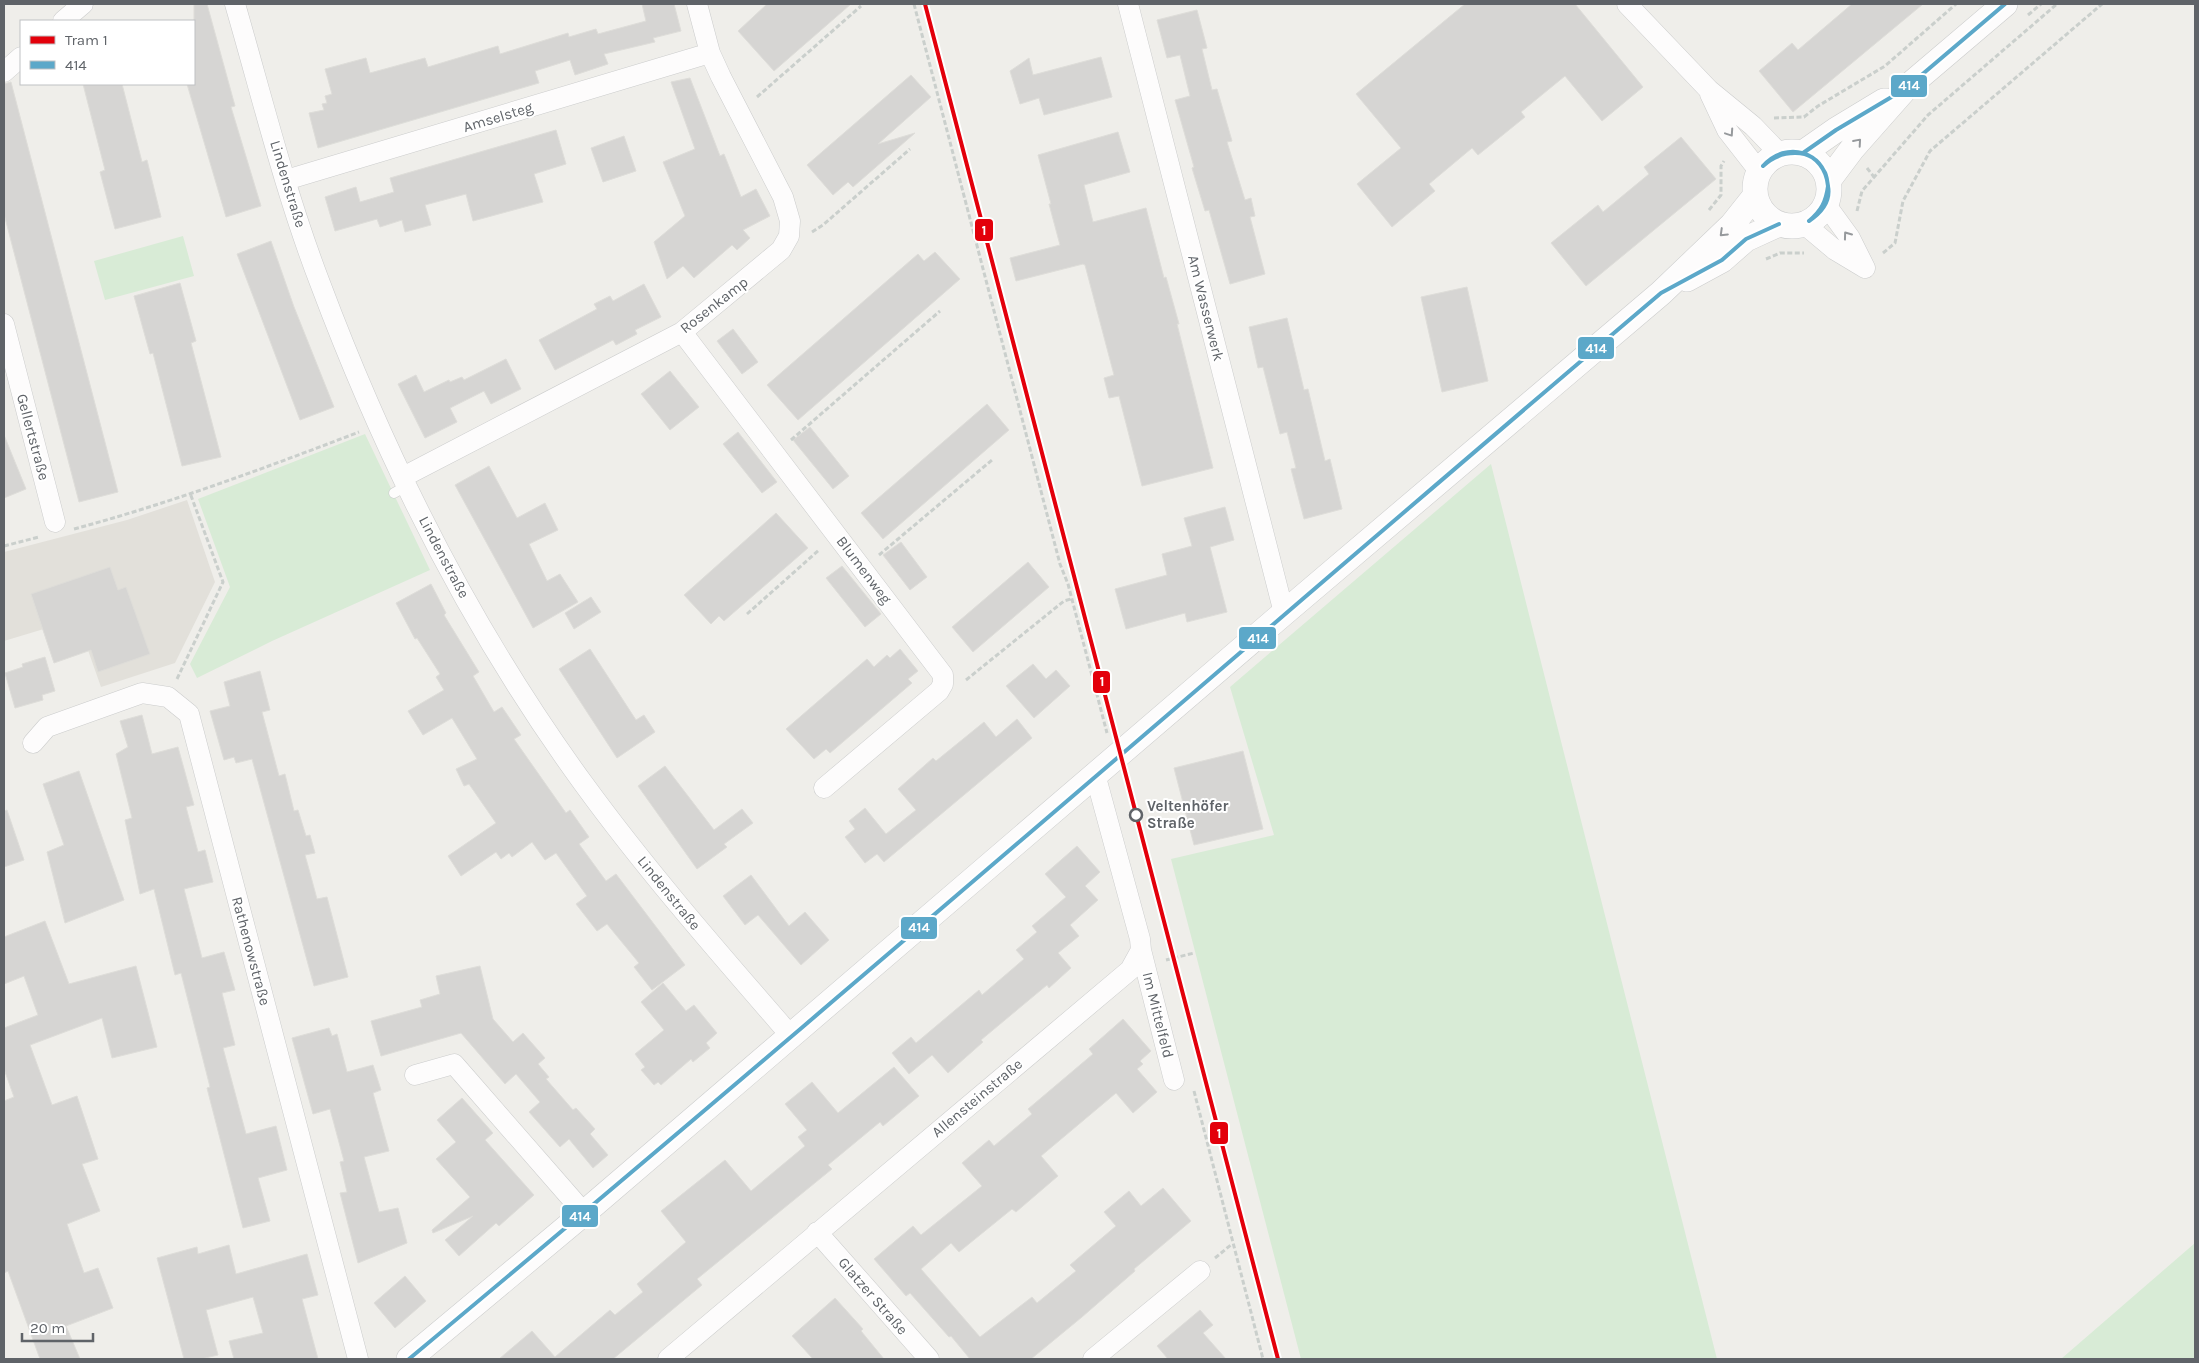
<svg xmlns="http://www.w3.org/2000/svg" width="2199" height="1363" viewBox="0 0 2199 1363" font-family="Karla,sans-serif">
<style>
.education{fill:#e2e0da}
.green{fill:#d8ebd6}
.building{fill:#d6d5d3;stroke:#deddd9}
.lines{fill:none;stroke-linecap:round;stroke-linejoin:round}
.service-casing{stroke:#cbcccc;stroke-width:11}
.minor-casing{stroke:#cbcccc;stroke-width:21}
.tertiary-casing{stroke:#cbcccc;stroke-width:26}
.path{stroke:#cacfcc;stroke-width:3;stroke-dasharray:5 2.5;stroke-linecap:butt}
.service{stroke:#fdfcfc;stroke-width:10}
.minor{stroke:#fdfcfc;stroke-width:20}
.tertiary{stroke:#fdfcfc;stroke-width:25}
.bus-1-casing{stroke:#fff;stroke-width:8}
.bus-1{stroke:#5ca8c9;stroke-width:4}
.tram-1-casing{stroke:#fff;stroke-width:8}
.tram-1{stroke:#e3000b;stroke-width:4}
.oneway{stroke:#96999c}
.stop-dot{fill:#fff;stroke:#5f6368;stroke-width:2.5}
.labels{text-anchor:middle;stroke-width:4;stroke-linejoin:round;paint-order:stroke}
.street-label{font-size:15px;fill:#5f6368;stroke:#fff}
.stop-label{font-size:15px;font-weight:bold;fill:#5f6368;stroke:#fff;text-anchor:start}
.line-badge{stroke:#fff;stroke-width:2}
.badge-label{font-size:14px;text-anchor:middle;font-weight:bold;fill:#fff}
</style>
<rect width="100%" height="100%" fill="#efeeea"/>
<path class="education" d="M187,500l28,82 -40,81 -74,24 -24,-68 -73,22v-89l123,-32z"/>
<path class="green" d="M183,236l11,40 -89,24 -11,-39z
M365,434l65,136 -158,71 -75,37 -7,-14 40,-77 -32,-88z
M1491,464l226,895h-416l-130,-500 103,-24 -44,-148z
M2195,1243v116h-134z"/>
<path class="building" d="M194,4h13l28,102 -4,1 30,99 -35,11 -39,-133h7z
M642,4h32l7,27 -28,7 2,4 -51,12 4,10 -33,11 -5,-15 -35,11 4,12 -221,65 -9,-35 15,-3 -2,-6 5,-1 -2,-7 7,-2 -7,-25 41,-11 4,15 55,-15 3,9 70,-21 2,8 68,-21 1,4 27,-8 2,5 48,-13z
M767,4h84l-77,67 -36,-40z
M1465,4h110l68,83 -41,34 -37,-45 -44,36 4,5 -47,38 -6,-7 -43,36 6,7 -43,36 -35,-43 44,-36 -45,-54z
M1852,4h71l-130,108 -34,-41 33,-28 6,7z
M1197,10l10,38 -5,1 10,41 5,-1 15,52 -5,1 18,58 6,-2 4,18 -5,1 15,57 -35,10 -21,-74 -4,1 -13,-43 2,-1 -19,-67 15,-4 -10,-41 -13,3 -10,-38z
M1101,57l11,40 -68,18 -5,-17 -19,6 -10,-33 19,-13 4,17z
M911,75l20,22 -53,47 37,-11 -62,54 -5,-5 -15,13 -26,-30z
M690,78l30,78 4,-2 17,43 15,-8 14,27 -27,14 7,8 -13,12 -5,-5 -38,33 -11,-12 -16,13 -13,-37 31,-26 -22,-54 32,-13 -24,-67z
M11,82l107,410 -39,10 -75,-288v-130z
M83,84h39l20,78 5,-2 14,57 -46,12 -15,-57 5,-2z
M556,130l10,34 -32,10 9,28 -70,19 -7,-27 -41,11 6,20 -26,7 -3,-12 -22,7 -3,-8 -42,12 -10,-34 31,-10 4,15 34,-10 -4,-14z
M1118,132l12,40 -46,13 9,37 53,-14 18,70 2,-1 13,47h-2l36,144 -71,18 -23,-90 -10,2 -5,-20 10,-3 -29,-110 -2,-1 -67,17 -6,-23 50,-13 -11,-41h2l-13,-49z
M624,136l12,35 -33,11 -12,-34z
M1681,137l35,42 -130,107 -35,-43 47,-38 5,7 46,-38 -5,-7z
M271,241l23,66 40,100 -34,13 -63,-166z
M935,252l25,27 -162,141 -31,-35 151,-131 6,7z
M180,283l16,58 -5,2 30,114 -39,9 -29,-113 -3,1 -16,-58z
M644,284l17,33 -26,13 2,4 -21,11 -3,-5 -58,30 -16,-30 58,-31 -3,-5 16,-8 3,5z
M1467,287l21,94 -46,11 -21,-95z
M1287,318l17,72 4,-1 17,72 5,-2 12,50 -38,10 -13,-50 5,-1 -9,-36 -7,2 -17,-67 -5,1 -9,-41z
M733,329l25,33 -16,12 -25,-33z
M506,359l15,30 -30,15 -7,-13 -34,17 7,14 -32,16 -27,-54 18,-9 8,17 25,-12 1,2 12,-5 2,3z
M670,371l29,36 -29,23 -29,-36z
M987,404l22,26 -126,109 -22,-26z
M810,427l39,49 -16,13 -40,-49z
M738,432l39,50 -15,11 -39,-49z
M4,435l22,54 -22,9z
M489,466l28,52 28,-15 13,27 -29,14 18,37 13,-7 18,28 -45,26 -78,-143z
M1225,507l9,33 -24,7 17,65 -40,10 -2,-9 -59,16 -11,-40 52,-14 -5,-21 30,-8 -8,-28z
M776,513l32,35 -84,73 -5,-5 -8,8 -27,-29z
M901,542l26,35 -17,13 -27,-35z
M1028,562l21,25 -76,65 -21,-25z
M842,566l39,48 -16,13 -39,-49z
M110,567l8,23 8,-3 24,67 -52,18 -7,-22 -37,13 -23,-69z
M431,584l15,29 -2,2 35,57 -6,4 21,36 8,-5 19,28 -7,4 52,74 4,-3 19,27 -10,7 27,37 10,-7 69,91 -33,25 -18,-23 5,-4 -32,-39 -10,7 -21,-27 11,-8 -31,-43 -11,7 -13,-18 -20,15 -3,-4 -8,6 -5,-7 -35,24 -13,-20 48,-33 -27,-39 -5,2 -8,-17 21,-10 -25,-41 -29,17 -15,-24 36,-21 -8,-13 4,-3 -23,-36 -2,1 -19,-36z
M591,597l10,15 -27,17 -9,-16z
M590,649l46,71 8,-5 11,17 -38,26 -58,-89z
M900,649l18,22 -10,8 4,4 -82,70 -4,-4 -12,10 -28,-30 81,-70 7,8 13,-12 3,3z
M45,657l10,34 -13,4 1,5 -28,8 -10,-35 18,-6 -1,-3z
M1033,664l13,15 10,-9 14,16 -36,32 -28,-32z
M260,671l10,39 -8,2 17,64 6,-2 9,37 4,-1 8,26 4,-1 5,18 -10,2 5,18 7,26 10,-2 21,80 -34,9 -62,-227 -16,4 -2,-6 -10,3 -14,-49 20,-5 -6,-24z
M142,715l10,39 26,-7 16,58 -8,2 12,45 7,-2 8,32 -29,7 18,69 22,-6 11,38 -13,3 13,52 -12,3 23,86 30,-8 11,44 -29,8 12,43 -27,7 -36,-140 3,-1 -29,-114 -6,2 -21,-86 -14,5 -15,-74 7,-2 -16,-64 12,-7 -8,-26z
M1017,719l15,19 -148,124 -7,-8 -12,9 -20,-26 10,-8 -6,-8 16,-13 21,26 30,-24 -18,-21 35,-31 3,3 48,-39 12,15z
M1243,751l20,78 -69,16 -20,-77z
M665,766l49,64 28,-21 11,14 -29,21 3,3 -30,22 -59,-83z
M79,771l45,129 -59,23 -18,-71 17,-7 -21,-61z
M7,810l17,50 -20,7v-56z
M1077,846l23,26 -15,14 13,14 -28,25 9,11 -21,17 13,15 -22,20 -2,-3 -66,55 2,2 -35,31 -16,-18 -23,19 -17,-21 19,-16 5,6 63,-53 3,5 42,-36 -8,-9 21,-18 -5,-6 34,-29 -21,-23z
M751,875l38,51 16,-14 24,28 -28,25 -43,-50 -13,10 -22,-29z
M45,921l24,63 67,-18 21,81 -45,11 -10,-40 -72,27 22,60 25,-9 21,63 -16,5 18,47 -33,13 17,49 14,-5 15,40 -47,18 14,33h-40l-32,-88 -4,2v-172l10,-4 -10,-28v-41l34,-13 -14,-39 -20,8v-47z
M480,966l13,53 20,23 10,-9 22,25 -7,6 11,13 -3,2 27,31 3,-2 19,21 -5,5 18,21 -15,13 -24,-29 -9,8 -31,-35 11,-10 -24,-28 -11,10 -44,-51 -80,23 -10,-35 51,-14 -2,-7 20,-6 -4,-18z
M663,983l23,28 8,-6 23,28 -11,10 4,5 -17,14 -2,-3 -30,26 -3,-3 -4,3 -13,-15 4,-3 -10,-13 29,-24 -23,-28z
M1123,1019l28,32 -11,10 3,3 -6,5 20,23 -24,21 -17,-20 -75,63 17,20 -42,36 -4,-3 -53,43 -8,-9 -30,26 59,68 52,-40 5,6 39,-32 -6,-6 46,-39 -12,-14 25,-21 12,15 22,-18 28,33 -57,48 1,2 -53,46 -51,42h-61l-19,-23 -2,1 -39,-44 -4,3 -32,-37 39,-33 8,9 61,-49 -20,-23 27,-23 5,6 38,-32 -4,-5 65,-55 -4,-5z
M329,1028l3,8 5,-2 10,38 26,-7 8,25 -8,3 16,58 -25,6 15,55 19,-4 9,35 -49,20 -18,-70 7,-1 -7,-30 4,-1 -14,-52 -17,5 -21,-76z
M894,1067l25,29 -36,30 -3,-4 -52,43 4,4 -135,110 5,6 -89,74h-114l33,-28 23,26 55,-47 5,5 28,-23 -6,-8 49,-42 -25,-31 64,-51 26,31 54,-45 -7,-9 9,-7 -22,-26 27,-22 26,31z
M462,1098l31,35 -8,7 49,55 -35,31 -3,-3 -37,33 -14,-16 28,-24 -40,17 -1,-3 38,-33 -34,-38 20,-17 -19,-22z
M229,1245l7,29 71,-20 11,41 -16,4 16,60h-84l-5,-18 34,-8 -10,-36 -47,13 12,45 -17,4h-17l-27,-101 40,-11 1,7z
M405,1276l21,25 -31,27 -21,-25z
M835,1298l28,31 -2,2 23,28h-71l-21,-23z
M1200,1310l13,15 -10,8 23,26h-58l-11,-13z"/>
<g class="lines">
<g class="service-casing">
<path id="service" d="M394,493l14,-8"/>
</g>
<g class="minor-casing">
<path id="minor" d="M235,4c27,93 50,188 85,279 66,176 152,348 263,500 64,88 136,170 208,253
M1128,4l156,609
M1627,4l82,86 44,36 26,27
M63,21l20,-17
M4,72l17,-15
M1710,94l17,36 32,41
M286,180l424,-127
M1826,205l24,33 15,30
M1804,224l31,26 30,18
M4,324l51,198
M682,332l261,343v9l-4,7 -115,97
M403,477l279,-145 99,-82 8,-14 1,-15 -7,-24 -62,-120 -11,-24 -13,-49
M33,743l14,-16 95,-34 26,4 21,17 169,645
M1141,950l33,130
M415,1075l39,-11 130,149
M817,1232l112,127
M668,1359l462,-389 11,-20 -1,-11 -45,-165
M1093,1359l107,-88"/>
</g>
<g class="tertiary-casing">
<path id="tertiary" d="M1755 189a37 37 0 1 1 74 0a37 37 0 1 1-74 0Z
M1803,153l33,-23 48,-29
M1828,181l24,-32 53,-60 100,-85
M1687,279l35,-19 24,-21 33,-15
M409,1359l175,-146 700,-600 377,-320 71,-68 23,-29"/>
</g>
<path class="path" d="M914,4l146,560 8,20 39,149
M2028,15l13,-11
M757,97l104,-91
M1774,118l30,-1 14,-11 67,-40 71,-62
M1867,168l7,9
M1709,210l12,-15v-29l3,-5
M1857,211l5,-20 66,-76 129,-111
M812,232l11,-7 87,-76
M1883,253l12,-10 8,-42 27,-50 172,-147
M1766,259l14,-6h24
M791,440l149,-129
M74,529c97,-26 191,-61 285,-97
M4,546l35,-9
M879,555l113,-95
M747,614l72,-64
M177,679l46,-97 -33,-89
M966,680l98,-79 7,-2
M1166,960l28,-7
M1194,1091l69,268
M1215,1258l17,-14"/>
<use href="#service" class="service"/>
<use href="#minor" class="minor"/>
<use href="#tertiary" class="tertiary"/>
<g class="bus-1-casing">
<path id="bus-1" d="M1803,153l33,-23 69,-41 100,-85
M1763,166c23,-26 62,-15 65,20
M1763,166c17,-16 49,-20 61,5 3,4 3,10 4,15
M1809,221c12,-10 17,-19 19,-35
M1809,221c12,-8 22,-19 19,-35
M409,1359c421,-351 834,-711 1252,-1066l61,-33 24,-21 33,-15"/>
</g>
<use href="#bus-1" class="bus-1"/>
<g class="tram-1-casing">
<path id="tram-1" d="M925,4l353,1355"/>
</g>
<use href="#tram-1" class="tram-1"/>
</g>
<defs><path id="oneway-chevron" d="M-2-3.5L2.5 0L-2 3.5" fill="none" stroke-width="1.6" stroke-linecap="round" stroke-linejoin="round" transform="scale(1.25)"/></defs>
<g class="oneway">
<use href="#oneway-chevron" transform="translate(1730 133) rotate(56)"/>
<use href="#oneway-chevron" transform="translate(1858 142) rotate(-49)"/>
<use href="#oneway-chevron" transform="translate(1723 233) rotate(136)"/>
<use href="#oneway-chevron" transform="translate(1847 235) rotate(-126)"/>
</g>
<circle class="stop-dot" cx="1136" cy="815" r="6"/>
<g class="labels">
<g class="street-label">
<text transform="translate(498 117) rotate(-17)" y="5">Amselsteg</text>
<text transform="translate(288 184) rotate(73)" y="5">Lindenstraße</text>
<text transform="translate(714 305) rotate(-38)" y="5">Rosenkamp</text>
<text transform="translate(1206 308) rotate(76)" y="5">Am Wasserwerk</text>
<text transform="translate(33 437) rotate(75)" y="5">Gellertstraße</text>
<text transform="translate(444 557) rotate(62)" y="5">Lindenstraße</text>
<text transform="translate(864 570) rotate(53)" y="5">Blumenweg</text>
<text transform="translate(669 893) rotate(51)" y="5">Lindenstraße</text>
<text transform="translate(251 951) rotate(75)" y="5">Rathenowstraße</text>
<text transform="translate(1158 1015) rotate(76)" y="5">Im Mittelfeld</text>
<text transform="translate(977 1098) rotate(-40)" y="5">Allensteinstraße</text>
<text transform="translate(873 1296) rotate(49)" y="5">Glatzer Straße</text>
</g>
<g class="stop-label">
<text x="1147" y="811">Veltenhöfer<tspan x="1147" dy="17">Straße</tspan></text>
</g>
</g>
<g class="line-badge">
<rect x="1890" y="74" width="38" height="24" rx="5" fill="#5ca8c9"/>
<rect x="974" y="218" width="20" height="24" rx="5" fill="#e3000b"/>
<rect x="1577" y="336" width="38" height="24" rx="5" fill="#5ca8c9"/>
<rect x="1238" y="626" width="39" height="24" rx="5" fill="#5ca8c9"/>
<rect x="1092" y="670" width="19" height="24" rx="5" fill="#e3000b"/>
<rect x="900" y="916" width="38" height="24" rx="5" fill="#5ca8c9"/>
<rect x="1209" y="1121" width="20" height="24" rx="5" fill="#e3000b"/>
<rect x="561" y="1204" width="38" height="24" rx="5" fill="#5ca8c9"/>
</g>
<g class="badge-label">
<text x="1909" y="90">414</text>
<text x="984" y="235">1</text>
<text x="1596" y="353">414</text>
<text x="1258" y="643">414</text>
<text x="1102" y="686">1</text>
<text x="919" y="932">414</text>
<text x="1219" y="1138">1</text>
<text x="580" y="1221">414</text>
</g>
<rect width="2199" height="1363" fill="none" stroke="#5f6368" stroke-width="10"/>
<rect x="20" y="20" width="175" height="65" fill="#ffffff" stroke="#bfc1c3"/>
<rect x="30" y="36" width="25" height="8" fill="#e3000b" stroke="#bfc1c3"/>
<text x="65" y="45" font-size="15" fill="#5f6368">Tram 1</text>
<rect x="30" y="61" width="25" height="8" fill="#5ca8c9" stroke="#bfc1c3"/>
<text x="65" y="70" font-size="15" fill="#5f6368">414</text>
<path d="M22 1333v8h71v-8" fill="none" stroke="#5f6368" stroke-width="2.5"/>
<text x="30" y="1333" font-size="15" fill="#5f6368" stroke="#ffffff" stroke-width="4" paint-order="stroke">20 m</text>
</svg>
